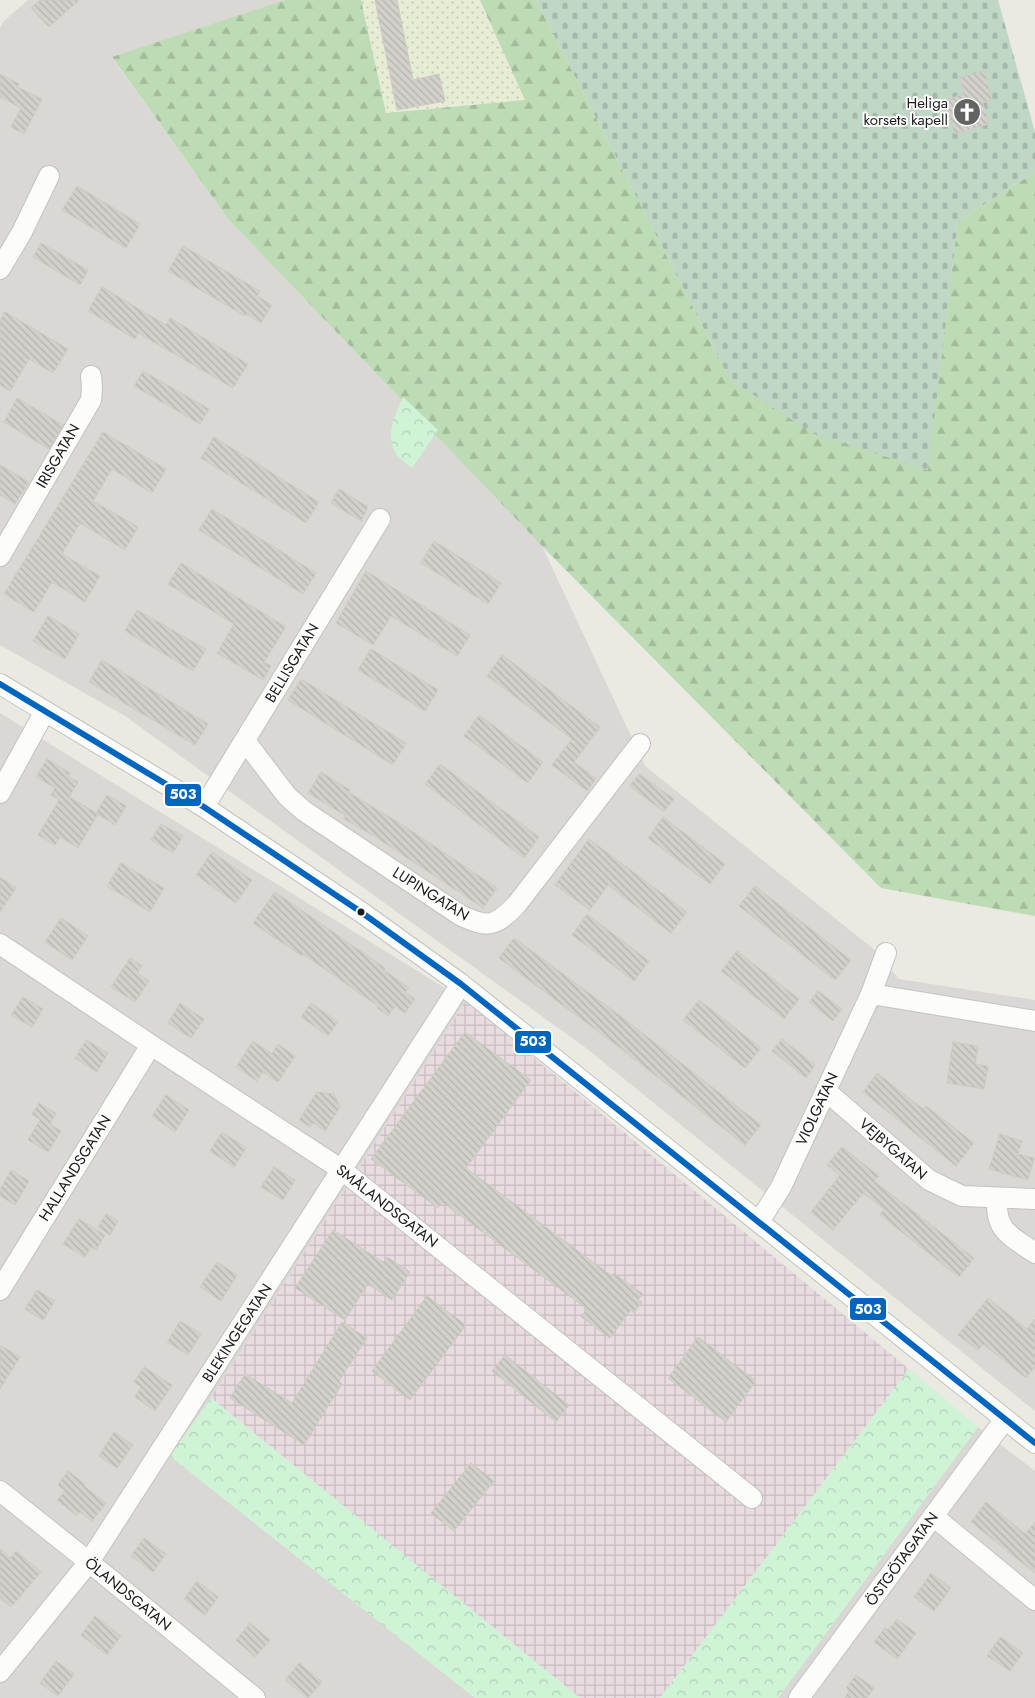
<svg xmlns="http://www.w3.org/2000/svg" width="1035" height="1698" viewBox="0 0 1035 1698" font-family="Jost,sans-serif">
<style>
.residential{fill:#d9d8d4}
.industrial{fill:url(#industrial-grid)}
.farmland{fill:url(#farmland-dots)}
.forest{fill:url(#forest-firs)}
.cemetery{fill:url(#cemetery-stones)}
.park{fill:url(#park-crowns)}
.building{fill:url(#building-back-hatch);stroke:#cdcbc4}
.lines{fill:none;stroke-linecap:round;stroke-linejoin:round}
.street-casing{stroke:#c2c2bf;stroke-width:22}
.street{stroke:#fcfcfb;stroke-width:20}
.bus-1-casing{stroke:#fff;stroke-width:10}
.bus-1{stroke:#0065bd;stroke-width:6}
.bus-dot{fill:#1b1b1b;stroke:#fff;stroke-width:2}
.labels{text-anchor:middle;stroke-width:4;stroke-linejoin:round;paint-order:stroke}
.poi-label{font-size:15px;fill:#1b1b1b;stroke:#fff;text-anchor:end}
.street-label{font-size:15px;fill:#1b1b1b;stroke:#fff}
.line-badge{stroke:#fff;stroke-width:2}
.badge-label{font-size:14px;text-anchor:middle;font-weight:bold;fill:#fff}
</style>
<defs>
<pattern id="industrial-grid" width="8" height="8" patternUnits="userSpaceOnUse" patternTransform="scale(1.25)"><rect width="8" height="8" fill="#e8dce0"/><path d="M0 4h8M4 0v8" fill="none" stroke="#c6bcc0"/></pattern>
<pattern id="farmland-dots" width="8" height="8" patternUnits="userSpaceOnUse" patternTransform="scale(1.25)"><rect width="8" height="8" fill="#e7ecd4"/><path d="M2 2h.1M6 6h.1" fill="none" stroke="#c6cab5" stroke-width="1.8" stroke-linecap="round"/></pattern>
<pattern id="forest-firs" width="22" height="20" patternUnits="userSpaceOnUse" patternTransform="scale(1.25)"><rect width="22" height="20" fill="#bddbb5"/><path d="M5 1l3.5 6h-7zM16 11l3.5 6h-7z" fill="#a2bb9b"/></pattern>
<pattern id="cemetery-stones" width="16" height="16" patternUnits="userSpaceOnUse" patternTransform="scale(1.25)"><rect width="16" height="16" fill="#c1d7c5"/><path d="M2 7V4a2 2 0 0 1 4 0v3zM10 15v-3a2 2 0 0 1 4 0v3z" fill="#a5b8a9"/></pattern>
<pattern id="park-crowns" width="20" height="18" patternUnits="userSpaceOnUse" patternTransform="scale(1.25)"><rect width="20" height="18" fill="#cef3d5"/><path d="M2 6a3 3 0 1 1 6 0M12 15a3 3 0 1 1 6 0" fill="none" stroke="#b0d0b6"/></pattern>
<pattern id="building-back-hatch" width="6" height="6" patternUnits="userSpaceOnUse" patternTransform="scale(1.25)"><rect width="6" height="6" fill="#d2d1cb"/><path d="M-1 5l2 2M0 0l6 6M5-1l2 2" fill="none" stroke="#b4b3ae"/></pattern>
</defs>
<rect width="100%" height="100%" fill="#eae9e2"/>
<path class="residential" d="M28,0h257l-173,58 117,162 313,326 103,220 231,185 23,28 136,21v411l-449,-363 -461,-332 -125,-71v-617l4,-7z
M0,713l466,288 -255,397 -41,58 305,242h-475z
M978,1427l57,44v227h-257z"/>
<path class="industrial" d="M466,1001l443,368 -249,329h-80l-369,-300z"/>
<path class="farmland" d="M361,0h119l46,100 -140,13z"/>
<path class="forest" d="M285,0h76l25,113 139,-13 -45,-100h56l194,380 197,90 31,-249 77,-49v744l-154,-28 -339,-342 -313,-326 -117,-163z"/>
<path class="cemetery" d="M536,0h462l37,132v40l-77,49 -30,249 -114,-36 -84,-54z"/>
<path class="park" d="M403,397l35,33 -26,38c-4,-4 -12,-8 -15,-13 -13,-19 -2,-40 6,-58z
M909,1369l69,58 -200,271h-118z
M211,1398l369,300h-105l-305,-242z"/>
<path class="building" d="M40,0h39l-30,27 -18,-19z
M375,0h22l16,80 26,-6 6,27 -48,9z
M984,71l8,29 -9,3 6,21 -34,10 -10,-34 19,-6 -4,-16z
M0,74l19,10 -2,3 25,12 -18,35 -13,-7 10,-19 -21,-11z
M77,186l63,38 -14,24 -64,-38z
M41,243l47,27 -8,15 -47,-28z
M183,246l77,45 -3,5 15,9 -11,18 -15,-9 -1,2 -77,-45z
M102,287l64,38 4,-7 78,46 -15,24 -95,-55 -3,6 -47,-28z
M5,312l63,37 -15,24 -24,-14 -19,32 -10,-6v-64z
M143,371l66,38 -9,15 -66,-38z
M17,398l46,27 -14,24 -45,-27z
M103,432l63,37 -14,24 -40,-24 -19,32 45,26 -13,23 -45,-27 -18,31 38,22 -15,26 -33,-20 -18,30 -30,-18z
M214,437l105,65 -13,21 -105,-65z
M0,465l29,17 -14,22 -15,-9z
M339,489l29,18 -7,14 -30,-18z
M212,509l104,64 -13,21 -104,-64z
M434,541l67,42 -13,21 -67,-41z
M181,563l105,64 -22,35 7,4 -8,14 -46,-27 17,-29 -66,-40z
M366,571l104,64 -13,21 -66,-40 -18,29 -37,-22z
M137,610l69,39 -13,22 -68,-40z
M48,616l31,18 -14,25 -32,-18z
M371,649l67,41 -13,21 -67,-41z
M502,655l98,72 -26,35 22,17 -9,12 -35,-26 20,-26 -85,-63z
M102,660l106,64 -13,21 -106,-63z
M301,679l105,64 -13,22 -105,-65z
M479,715l64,47 -15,21 -64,-47z
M47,759l23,14 -2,3 10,6 -9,15 29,17 -20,34 -18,-11 -5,8 -17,-10 21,-35 -8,-5 4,-7 -19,-11z
M440,764l99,73 -15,21 -99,-74z
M321,772l29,18 -2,2 53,32 96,64 -14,20 -109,-72 -30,-17 2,-3 -38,-23z
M639,774l35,25 -10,13 -34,-26z
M107,795l19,11 -11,19 -19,-12z
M663,817l62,47 -15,20 -62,-46z
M161,824l22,12 -10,17 -22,-13z
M589,839l98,73 -16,21 -63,-48 -18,25 -35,-25z
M212,852l40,28 -16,23 -40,-28z
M121,863l43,25 -14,24 -43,-26z
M0,877l16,11 -16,24z
M755,886l96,74 -16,20 -96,-74z
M275,892l110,76 -1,2 25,18 -4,4 10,7 -10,14 -10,-7 -7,10 -11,-8 1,-2 -75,-52 -1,2 -49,-33z
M587,914l62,47 -15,20 -62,-46z
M61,918l27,18 -16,24 -27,-18z
M514,938l109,80 138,107 -16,20 -130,-101 -116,-86z
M737,951l62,48 -15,20 -63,-48z
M130,958l12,8 -5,7 12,8 -14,21 -24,-15z
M818,991l24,18 -9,12 -24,-19z
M23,997l20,12 -11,18 -21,-12z
M699,1000l62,48 -16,20 -62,-48z
M180,1003l24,16 -13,19 -23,-15z
M311,1003l27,19 -10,14 -27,-19z
M465,1032l66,48 -65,88 146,108 2,-3 29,21 -5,6 4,2 -8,11 -3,-3 -21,28 -29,-21 6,-8 -145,-107 -4,6 -67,-49z
M782,1039l33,26 -9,13 -34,-27z
M86,1040l22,13 -11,19 -22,-14z
M253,1041l19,13 6,-10 17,12 -17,26 -15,-10 -6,9 -21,-14z
M953,1042l25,4 -3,18 13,2 -4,23 -37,-6z
M877,1073l46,36 3,-3 48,37 -18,23 -93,-74z
M317,1092l17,2 6,13 -15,24 -12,-8 -3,4 -11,-7z
M166,1095l23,15 -14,22 -23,-16z
M39,1103l17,10 -6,11 11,7 -13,21 -20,-12 12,-20 -8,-6z
M222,1132l24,16 -12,19 -24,-16z
M1000,1134l22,7 -4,13 16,4 -6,22 -39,-11z
M842,1147l37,29 -5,5 100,77 -15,19 -79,-62 4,-6 -21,-16 -30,37 -22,-18 29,-37 -13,-10z
M274,1167l21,13 -12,20 -22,-13z
M11,1170l18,11 -14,24 -15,-9v-7z
M106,1214l12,7 -8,14 -12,-8z
M79,1219l26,16 -9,15 -5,-3 -6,10 -22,-13z
M333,1230l50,32 4,-5 23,15 -18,28 -24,-16 -23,36 -50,-32z
M217,1262l20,13 -16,26 -21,-14z
M37,1290l18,11 -12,19 -18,-11z
M427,1296l39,29 -56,75 -38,-29z
M988,1298l39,31 8,-10v48l-9,11 -43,-34 -5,6 -20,-15z
M180,1321l21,13 -13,21 -21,-13z
M342,1322l25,16 -28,43 3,3 -38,61 -74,-47 15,-24 47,29z
M698,1337l58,44 -30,41 -58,-44z
M0,1345l20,12 -20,32z
M505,1355l64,50 -13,17 -64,-51z
M144,1367l28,18 -17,26 -20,-14 6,-10 -7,-5z
M114,1432l19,13 -16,23 -18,-12z
M471,1463l23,18 -40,50 -23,-18z
M68,1471l17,13 -1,2 22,17 -14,18 -12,-9 -3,4 -20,-16 8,-9 -7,-6z
M986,1502l39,32 10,-12v51l-64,-51z
M144,1538l22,16 -13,18 -22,-16z
M0,1549l10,9 6,-7 25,21 -30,35 -11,-9z
M931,1573l20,15 -17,23 -20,-14z
M197,1581l21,16 -13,18 -21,-16z
M95,1616l26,20 -14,19 -26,-20z
M897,1619l19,14 -19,26 -23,-17 11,-14 3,2z
M250,1623l20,17 -15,17 -19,-17z
M1000,1637l23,16 -13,18 -23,-15z
M56,1661l18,13 -16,22 -18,-13z
M299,1663l23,19 -14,16 -23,-18z
M856,1675l18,13 -7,10h-22l4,-7 -3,-3z"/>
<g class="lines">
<g class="street-casing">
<path id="street" d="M0,269l22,-37 27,-56
M0,556l91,-156 1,-12 -1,-12
M0,684l204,123 157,105 100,72 574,459
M245,741l42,55 17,15 156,104c29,14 36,11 57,-11l123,-160
M0,793l45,-82
M204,807l176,-288
M0,944l151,101 191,125 410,328
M871,994l164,27
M826,1091l103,89 33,16 73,3
M997,1198c-2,34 13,37 38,55
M759,1222l22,-35 90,-193 15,-41
M0,1290l151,-245
M0,1491l89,71 166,136
M933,1516l102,84
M0,1672l89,-110 372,-578
M799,1698l206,-279"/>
</g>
<use href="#street" class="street"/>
<g class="bus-1-casing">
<path id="bus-1" d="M0,684l204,123 157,105 100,72 574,459"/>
</g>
<use href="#bus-1" class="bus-1"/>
</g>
<defs>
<g id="church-disc" transform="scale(1.4375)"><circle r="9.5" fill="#636361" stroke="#fff"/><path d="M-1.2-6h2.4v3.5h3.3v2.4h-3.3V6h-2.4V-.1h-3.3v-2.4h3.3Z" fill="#fff"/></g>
</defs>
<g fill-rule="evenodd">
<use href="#church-disc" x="967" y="112"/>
</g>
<circle class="bus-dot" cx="361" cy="912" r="4.5"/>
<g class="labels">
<g class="poi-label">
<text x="948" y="108">Heliga<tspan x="948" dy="17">korsets kapell</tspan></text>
</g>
<g class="street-label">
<text transform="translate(58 456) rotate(-60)" y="5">IRISGATAN</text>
<text transform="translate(292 663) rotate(-59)" y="5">BELLISGATAN</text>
<text transform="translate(431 894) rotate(32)" y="5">LUPINGATAN</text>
<text transform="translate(817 1109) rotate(-65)" y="5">VIOLGATAN</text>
<text transform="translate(893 1149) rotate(41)" y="5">VEJBYGATAN</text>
<text transform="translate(75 1168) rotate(-58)" y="5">HALLANDSGATAN</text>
<text transform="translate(387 1206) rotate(38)" y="5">SMÅLANDSGATAN</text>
<text transform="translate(237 1333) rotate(-57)" y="5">BLEKINGEGATAN</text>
<text transform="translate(902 1559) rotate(-54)" y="5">ÖSTGÖTAGATAN</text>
<text transform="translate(128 1594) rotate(39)" y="5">ÖLANDSGATAN</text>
</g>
</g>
<g class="line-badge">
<rect x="164" y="783" width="38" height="24" rx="5" fill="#0065bd"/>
<rect x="514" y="1030" width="38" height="24" rx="5" fill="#0065bd"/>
<rect x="849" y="1297" width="38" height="24" rx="5" fill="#0065bd"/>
</g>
<g class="badge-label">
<text x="183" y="799">503</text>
<text x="533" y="1046">503</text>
<text x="868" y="1314">503</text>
</g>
</svg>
